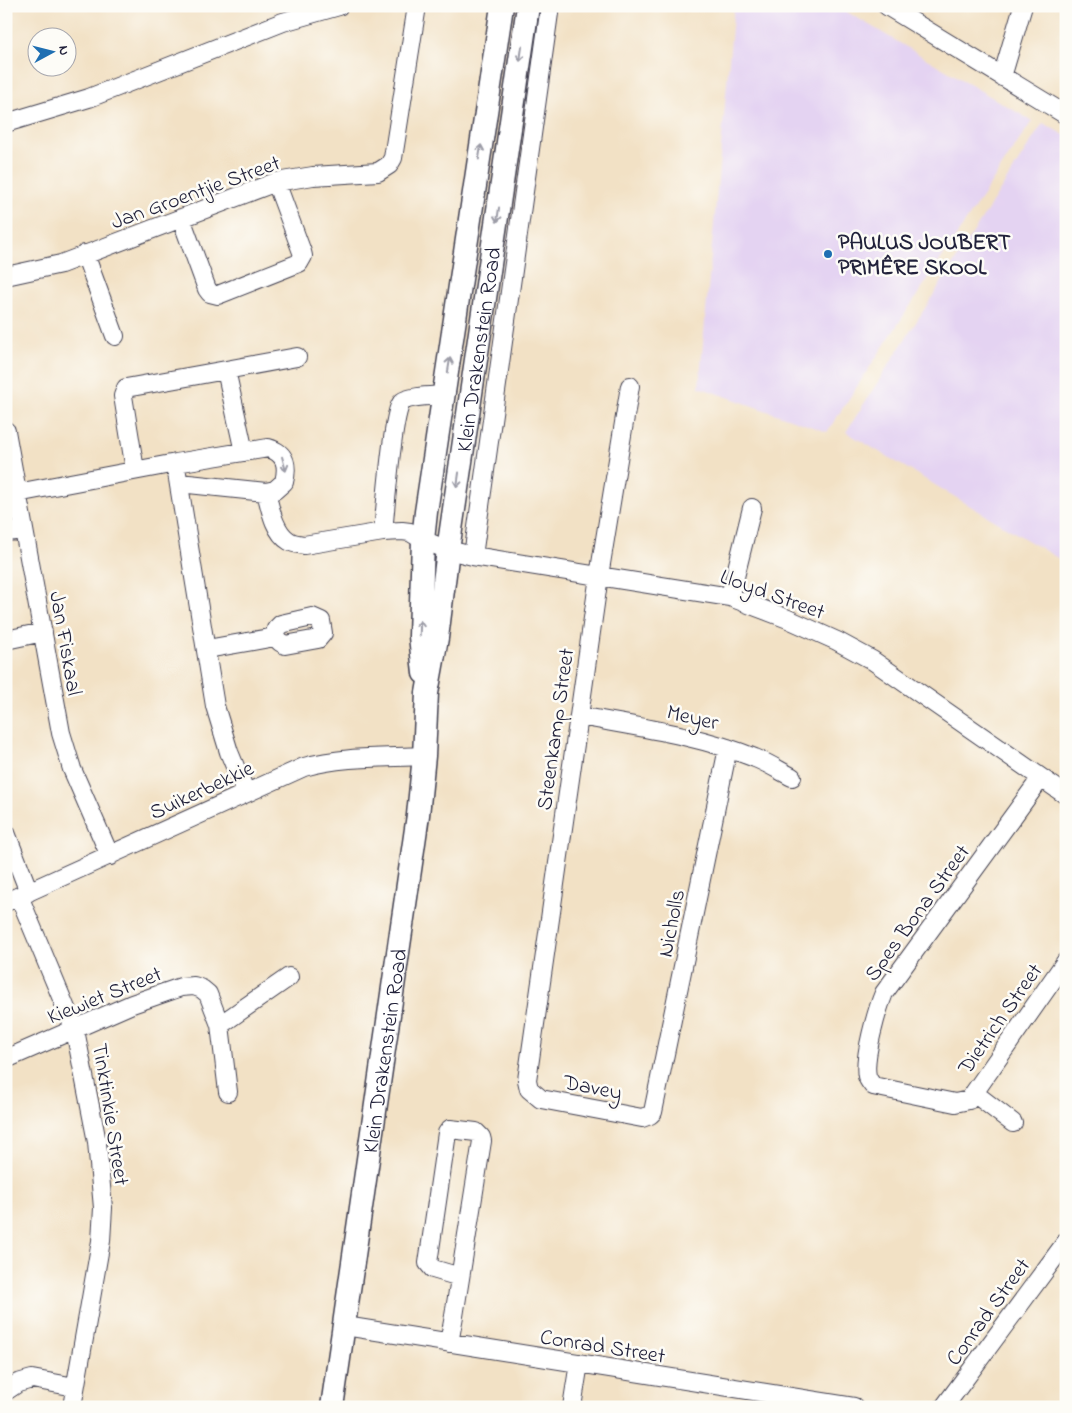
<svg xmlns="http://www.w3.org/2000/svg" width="1072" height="1413" viewBox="0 0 1072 1413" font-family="'Indie Flower',sans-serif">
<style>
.built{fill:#e4d3f2}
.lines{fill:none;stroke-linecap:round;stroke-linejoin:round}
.minor-casing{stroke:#413f50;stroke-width:20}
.major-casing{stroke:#413f50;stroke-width:25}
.minor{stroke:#fff;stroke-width:18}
.major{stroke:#fff;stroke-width:22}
.oneway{stroke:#9c9ca7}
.poi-dot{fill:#1f6fb2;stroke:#fdfcf7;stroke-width:2}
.labels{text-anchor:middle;stroke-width:5;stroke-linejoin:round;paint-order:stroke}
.street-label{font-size:22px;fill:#22223b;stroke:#fdfcf7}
.poi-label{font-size:22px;font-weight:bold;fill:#22223b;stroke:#fdfcf7;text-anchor:start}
</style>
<rect width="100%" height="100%" fill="#fdfcf7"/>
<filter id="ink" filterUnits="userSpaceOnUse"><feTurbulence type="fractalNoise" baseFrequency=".02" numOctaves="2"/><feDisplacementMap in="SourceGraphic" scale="10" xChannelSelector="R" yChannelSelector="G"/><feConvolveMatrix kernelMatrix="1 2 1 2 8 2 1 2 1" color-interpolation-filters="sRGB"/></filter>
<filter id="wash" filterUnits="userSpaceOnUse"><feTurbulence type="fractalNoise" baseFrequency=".0096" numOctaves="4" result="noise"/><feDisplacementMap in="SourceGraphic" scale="20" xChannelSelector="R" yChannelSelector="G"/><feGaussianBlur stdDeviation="1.12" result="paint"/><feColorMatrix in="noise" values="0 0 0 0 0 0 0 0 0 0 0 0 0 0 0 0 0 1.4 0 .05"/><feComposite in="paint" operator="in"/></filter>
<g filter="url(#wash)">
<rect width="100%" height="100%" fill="#f2e1c5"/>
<path class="built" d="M734,6h103l195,115 -205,311 -128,-45z
M1043,123l23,13v427l-220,-131z"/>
</g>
<g filter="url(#ink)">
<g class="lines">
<g class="minor-casing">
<path id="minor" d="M887,6l179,109
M1002,77l21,-71
M6,123l83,-25 194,-76 56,-16
M181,218l26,71 3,4 8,2 81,-32 4,-7 -1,-4 -26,-70
M85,254l30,82
M6,276l55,-12 215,-82 37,-6 65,-4 11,-7 4,-7 24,-152
M226,370l71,-13
M630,386l-31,190 -72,504 2,9 12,10 101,19 8,-3 3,-3 75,-364
M6,431l55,302 11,36 38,87
M135,470l-12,-74 3,-8 100,-18 18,82
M177,473l38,233 14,46 17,41
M266,492c4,15 8,40 23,49 5,3 10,3 15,4l79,-13 19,-1 8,1 13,8 25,10 25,6 257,41 58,22 49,22 35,19 194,135
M17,493l159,-30 92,-15c18,5 20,18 16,34l-9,8 -9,2 -87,-9
M6,532l18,-2
M383,532c2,-18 10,-124 19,-130 7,-6 32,-6 42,-7
M473,556l77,-550
M730,597l22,-89
M6,640l37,-8
M207,649l68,-12 1,-8 5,-5 31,-7 9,4 2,12 -5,6 -33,6 -5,-3 -5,-5
M579,716c59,11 120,19 176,42 13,5 25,13 37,19
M1041,778l-157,215c-7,17 -21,65 -17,83 1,4 4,7 6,10l82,17 14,-3 97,-139
M6,833l23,59
M19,896l56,134 22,112 6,66 -2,33 -29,166
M6,902l298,-135c39,-11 80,-9 120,-11
M220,1025l69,-48
M6,1059l126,-55 49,-17 13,-1 8,3 6,5 12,31 8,67
M974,1093l39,30
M345,1326l509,81
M449,1343l5,-27 28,-175 -1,-4 -5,-5 -26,-3 -3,4 -19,130 5,6 27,8
M6,1391l12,-8 14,-4 43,8
M572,1407l7,-44
M944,1407l122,-165"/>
</g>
<g class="major-casing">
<g id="major">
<path d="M424,673l-4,-37 3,-96 3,-28 76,-506"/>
<path id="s1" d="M332,1407l86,-592 6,-59 3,-63 10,-55 11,-88 80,-544"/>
</g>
</g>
<use href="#minor" class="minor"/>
<use href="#major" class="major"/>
</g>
<defs><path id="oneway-shaft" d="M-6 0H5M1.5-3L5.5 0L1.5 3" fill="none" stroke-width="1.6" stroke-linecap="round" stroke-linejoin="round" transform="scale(1.25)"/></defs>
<g class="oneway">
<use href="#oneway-shaft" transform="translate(521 54) rotate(98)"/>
<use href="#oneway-shaft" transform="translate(480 152) rotate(-81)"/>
<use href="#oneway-shaft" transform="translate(498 215) rotate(98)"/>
<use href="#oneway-shaft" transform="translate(449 365) rotate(-81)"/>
<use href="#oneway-shaft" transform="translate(284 464) rotate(75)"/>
<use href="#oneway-shaft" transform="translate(458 480) rotate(98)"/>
<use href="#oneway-shaft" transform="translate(420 628) rotate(-88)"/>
</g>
</g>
<circle class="poi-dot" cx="828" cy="254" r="5"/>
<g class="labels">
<g class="street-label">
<text transform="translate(195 191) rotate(-20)" y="8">Jan Groentjie Street</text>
<text dy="8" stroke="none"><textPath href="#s1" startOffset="1068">Klein Drakenstein Road</textPath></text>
<text transform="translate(773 593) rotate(20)" y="8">Lloyd Street</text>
<text transform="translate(67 643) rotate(80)" y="8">Jan Fiskaal</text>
<text transform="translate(693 716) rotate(13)" y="8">Meyer</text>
<text transform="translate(554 729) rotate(-82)" y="8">Steenkamp Street</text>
<text transform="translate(201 789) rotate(-25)" y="8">Suikerbekkie</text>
<text transform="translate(916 912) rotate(-54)" y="8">Spes Bona Street</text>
<text transform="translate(670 923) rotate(-79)" y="8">Nicholls</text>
<text transform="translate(104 994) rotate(-22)" y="8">Kiewiet Street</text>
<text transform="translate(999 1018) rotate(-55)" y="8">Dietrich Street</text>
<text dy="8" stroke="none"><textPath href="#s1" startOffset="360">Klein Drakenstein Road</textPath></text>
<text transform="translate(593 1086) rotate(11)" y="8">Davey</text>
<text transform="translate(112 1114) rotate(81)" y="8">Tinktinkie Street</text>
<text transform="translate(987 1311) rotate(-54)" y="8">Conrad Street</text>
<text transform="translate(603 1345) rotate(9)" y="8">Conrad Street</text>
</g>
<g class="poi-label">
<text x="838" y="249">PAULUS JOUBERT<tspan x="838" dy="25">PRIMÊRE SKOOL</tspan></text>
</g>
</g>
<rect width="1072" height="1413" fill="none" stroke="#fdfcf7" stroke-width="25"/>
<g transform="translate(52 52) rotate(83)"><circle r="24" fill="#fdfcf7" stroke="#a5a5ac"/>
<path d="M0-4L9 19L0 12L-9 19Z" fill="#1f6fb2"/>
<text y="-8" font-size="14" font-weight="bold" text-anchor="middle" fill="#22223b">N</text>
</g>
</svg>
